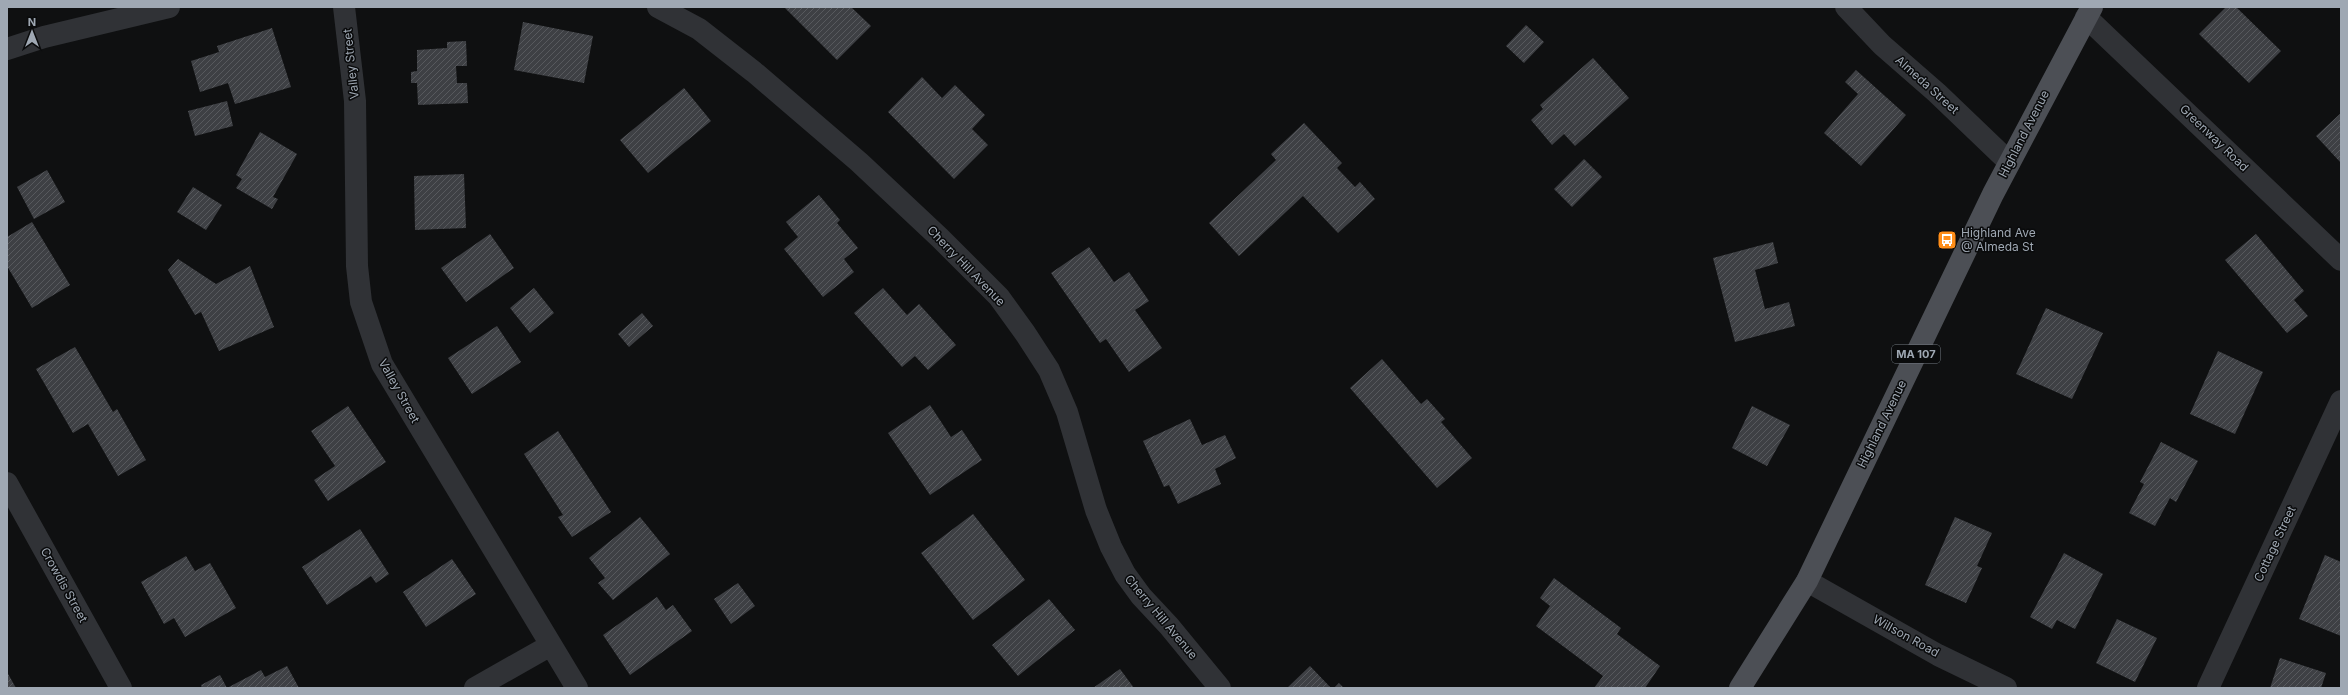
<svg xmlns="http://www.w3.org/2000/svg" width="2348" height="695" viewBox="0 0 2348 695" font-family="Inter,sans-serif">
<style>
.building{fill:url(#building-hatch)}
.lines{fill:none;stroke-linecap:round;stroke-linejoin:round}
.minor{stroke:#303236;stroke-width:22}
.primary{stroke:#4c4f55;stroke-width:22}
.labels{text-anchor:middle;stroke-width:3;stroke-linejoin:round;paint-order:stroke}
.shield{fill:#0a0b0c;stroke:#727981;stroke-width:1}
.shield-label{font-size:11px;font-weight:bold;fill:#9fa8b3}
.street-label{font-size:12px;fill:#9fa8b3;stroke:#0a0b0c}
.poi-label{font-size:12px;fill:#9fa8b3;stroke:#0a0b0c;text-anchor:start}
</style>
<defs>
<pattern id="building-hatch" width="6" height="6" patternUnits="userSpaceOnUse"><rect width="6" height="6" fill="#3e4044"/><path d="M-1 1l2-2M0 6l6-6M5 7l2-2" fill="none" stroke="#57595d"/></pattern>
</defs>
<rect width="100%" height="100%" fill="#0f1011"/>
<path class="building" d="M784,7h67l20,19 -34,34z
M2226,7h10l45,44 -32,32 -50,-49z
M523,22l70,14 -9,47 -70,-13z
M1526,25l18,17 -20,21 -18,-17z
M272,28l19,59 -56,17 -7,-21 -28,9 -9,-31 28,-9 -2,-6z
M466,41l1,25h-11l1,17h10l1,20 -50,2 -1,-22h-6v-11l6,-1v-21l30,-2v-6z
M1593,58l36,40 -54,48 -11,-12 -12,11 -21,-25 12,-11 -3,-4z
M1856,70l50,45 -45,51 -37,-33 34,-39 -13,-12z
M922,77l20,21 13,-13 30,30 -13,14 16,16 -34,34 -66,-67z
M684,88l27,33 -63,52 -28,-33z
M227,101l6,25 -38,10 -7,-25z
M2341,113v50l-25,-27z
M1304,123l38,40 -5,5 18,19 5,-5 15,17 -37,34 -35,-37 -64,60 -30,-33 67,-63 -5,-6z
M260,132l37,22 -24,43 5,2 -6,10 -36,-21 6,-9 -6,-4z
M1584,159l18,18 -30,30 -18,-18z
M47,170l18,32 -31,17 -17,-32z
M464,174l2,54 -51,2 -1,-54z
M193,187l29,18 -16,25 -29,-18z
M819,195l21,25 -3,3 21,25 -14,11 10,13 -31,25 -39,-48 14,-12 -12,-15z
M32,222l38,63 -38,23 -25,-42v-29z
M490,234l24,34 -48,34 -25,-34z
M2256,234l48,57 -10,9 14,16 -21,17 -62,-73z
M1773,242l5,21 -23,7 10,39 24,-7 6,24 -60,16 -22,-84z
M1089,247l25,35 15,-10 20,29 -14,9 27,38 -33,24 -23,-33 -6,4 -49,-70z
M178,259l38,25 34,-18 24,61 -55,24 -18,-39 -6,3 -27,-45z
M534,288l20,25 -24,20 -20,-25z
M883,288l24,27 12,-11 37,41 -28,25 -13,-14 -13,11 -48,-54z
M2046,308l57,25 -31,66 -56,-25z
M642,313l11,13 -24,21 -11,-13z
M497,326l24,36 -49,32 -24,-36z
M75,347l38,65 4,-3 29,51 -28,16 -30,-52 -15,9 -37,-64z
M2218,351l45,21 -28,62 -45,-20z
M1382,359l39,45 6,-5 18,20 -4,3 31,36 -35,30 -87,-100z
M930,405l21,32 11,-7 20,30 -52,35 -42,-62z
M348,406l38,56 -58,39 -14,-21 21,-14 -24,-35z
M1752,406l38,19 -23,41 -35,-18z
M1190,419l12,26 23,-10 11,23 -21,11 6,15 -43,20 -9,-19 -5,2 -21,-46z
M558,431l53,81 -39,25 -14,-20 5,-2 -39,-61z
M2161,442l37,19 -22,41 -6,-4 -15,28 -26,-13 15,-29 -4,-2z
M973,514l52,66 -52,40 -52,-67z
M640,517l30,37 -57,46 -15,-17 7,-5 -16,-20z
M1955,517l37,16 -15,33 5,2 -16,35 -41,-18z
M360,529l29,45 -13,9 -5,-7 -44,29 -25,-38z
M2064,553l39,21 -28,55 -18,-9 -5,9 -22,-12z
M2325,555l16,7v74l-42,-17z
M186,556l9,15 15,-8 26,45 -51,29 -11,-19 -10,6 -23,-42z
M452,559l24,35 -50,33 -23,-35z
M1554,578l67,50 -4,6 43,32 -15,22h-51l9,-12 -67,-50 14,-20 -10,-8z
M738,583l17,23 -24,18 -17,-25z
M657,597l9,13 7,-5 19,26 -62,44 -27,-40z
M1049,599l26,31 -57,46 -26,-31z
M2117,619l40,19 -22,44 -39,-19z
M2280,658l46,15 -5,15h-51z
M287,666l12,22h-97l-1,-3 19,-10 7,13 34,-18 4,7z
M1310,666l21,22h-44z
M1120,669l14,19h-41z
M7,672l9,16h-9z
M1339,683l5,5h-10z"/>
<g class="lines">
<path class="minor" d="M344,7l11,94 2,165 4,36 21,62 195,324
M658,7l41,22 55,43 105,90 81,76 59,59 26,36 24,37 18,42 29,98 15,37 14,27 16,22 28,30 51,62
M1846,7l36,38 55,48 72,69
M2086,17l255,243
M7,49l37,-12 125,-30
M7,483l114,205
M1807,581l131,74 68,33
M475,688l76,-43
M2208,688l133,-287"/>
<path class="primary" d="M1740,688l67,-107 186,-387 99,-187"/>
</g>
<defs>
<g id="bus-square" transform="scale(1)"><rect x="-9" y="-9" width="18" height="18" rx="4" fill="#ff8e19" stroke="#0a0b0c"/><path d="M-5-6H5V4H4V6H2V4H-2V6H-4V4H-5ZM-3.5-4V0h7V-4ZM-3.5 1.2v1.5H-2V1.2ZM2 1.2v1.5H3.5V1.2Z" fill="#fff"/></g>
</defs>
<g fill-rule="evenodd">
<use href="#bus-square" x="1947" y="240"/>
</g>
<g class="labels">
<rect class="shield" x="1892" y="345" width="48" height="18" rx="3"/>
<g class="shield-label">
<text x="1916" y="358">MA 107</text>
</g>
<g class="street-label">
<text transform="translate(351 64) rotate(-96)" y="4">Valley Street</text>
<text transform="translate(1927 85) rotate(42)" y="4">Almeda Street</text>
<text transform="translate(2024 134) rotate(-63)" y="4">Highland Avenue</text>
<text transform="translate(2214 138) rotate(44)" y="4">Greenway Road</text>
<text transform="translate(966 266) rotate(46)" y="4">Cherry Hill Avenue</text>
<text transform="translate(399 391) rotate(61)" y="4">Valley Street</text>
<text transform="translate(1882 424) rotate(-64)" y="4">Highland Avenue</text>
<text transform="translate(2275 544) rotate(-65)" y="4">Cottage Street</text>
<text transform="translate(64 585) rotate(61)" y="4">Crowdis Street</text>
<text transform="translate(1161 617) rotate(50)" y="4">Cherry Hill Avenue</text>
<text transform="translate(1906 636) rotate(29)" y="4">Willson Road</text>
</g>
<g class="poi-label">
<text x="1961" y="237">Highland Ave<tspan x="1961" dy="14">@ Almeda St</tspan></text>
</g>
</g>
<rect width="2348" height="695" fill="none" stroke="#9fa8b3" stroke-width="16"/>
<g transform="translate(32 32)" stroke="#0a0b0c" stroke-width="3" paint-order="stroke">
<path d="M0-3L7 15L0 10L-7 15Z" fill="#9fa8b3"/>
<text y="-6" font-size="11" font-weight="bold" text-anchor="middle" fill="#9fa8b3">N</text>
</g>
</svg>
